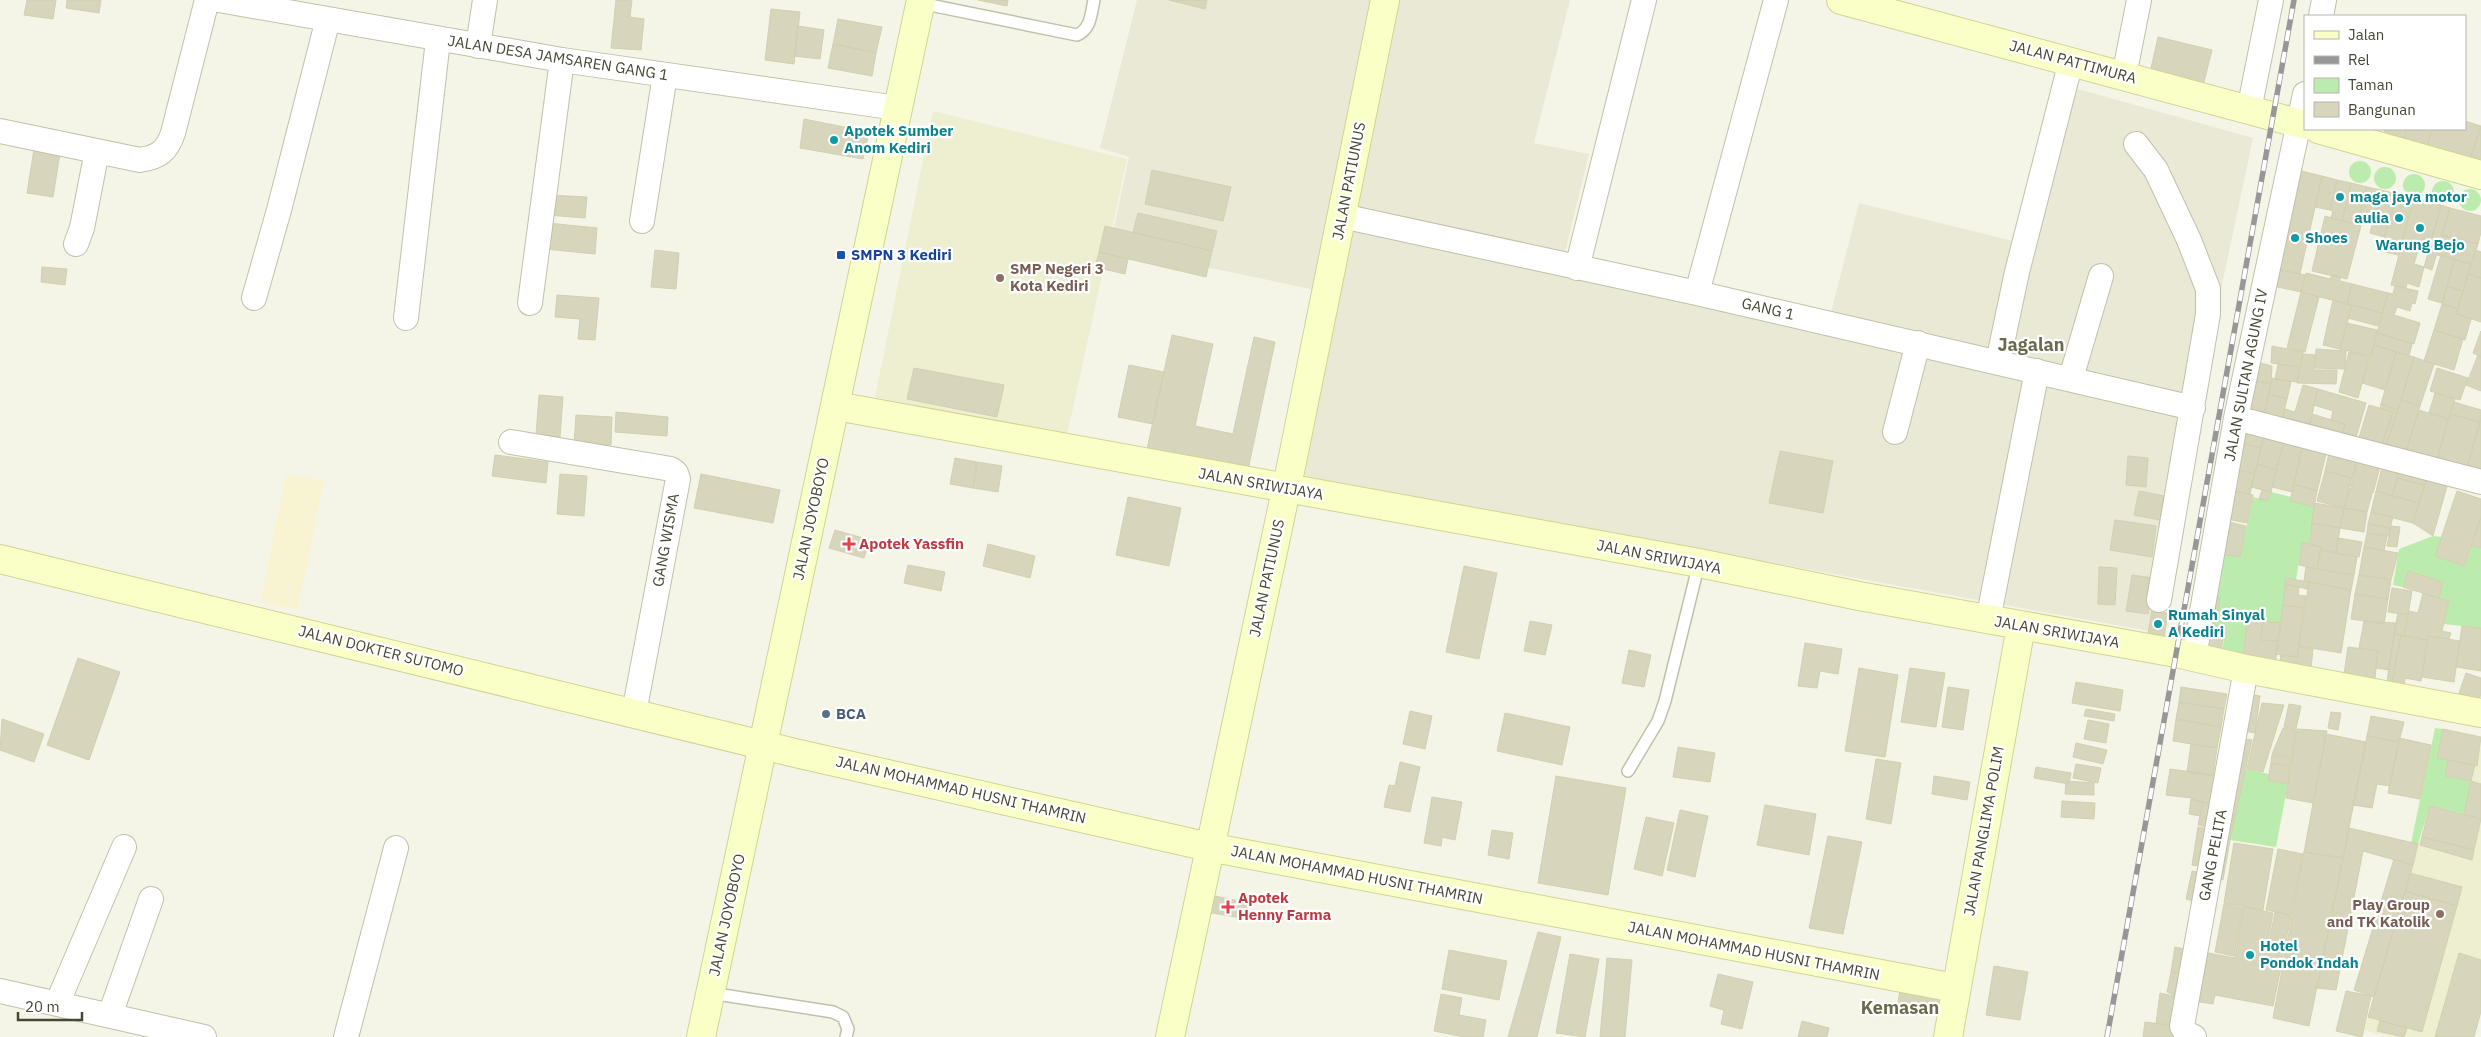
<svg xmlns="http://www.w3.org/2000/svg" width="2481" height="1037" viewBox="0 0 2481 1037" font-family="'IBM Plex Sans',sans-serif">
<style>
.residential{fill:#e9e9d5}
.commercial{fill:#f8f4d1}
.education{fill:#edefd0}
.green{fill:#bbecad}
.building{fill:#d7d5bc;stroke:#d2d0ae}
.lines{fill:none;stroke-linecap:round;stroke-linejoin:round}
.lane-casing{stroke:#c1c1a9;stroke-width:14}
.street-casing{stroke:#c1c1a9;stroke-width:26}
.secondary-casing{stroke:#d0d492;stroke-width:30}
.lane{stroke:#fff;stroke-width:11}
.street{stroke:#fff;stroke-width:24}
.secondary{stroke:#faffc7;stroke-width:28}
.rail-casing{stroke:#979797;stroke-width:5.5}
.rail{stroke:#fff;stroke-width:4;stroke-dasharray:11;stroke-linecap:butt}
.culture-dot{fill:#0f9aa8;stroke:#fff;stroke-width:2}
.transit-dot{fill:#1a4fb4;stroke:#fff;stroke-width:2}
.education-dot{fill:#8d6e63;stroke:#fff;stroke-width:2}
.health-dot{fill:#e0444e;stroke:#fff;stroke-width:2}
.service-dot{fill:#5c6f8a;stroke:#fff;stroke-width:2}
.labels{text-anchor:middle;stroke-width:4.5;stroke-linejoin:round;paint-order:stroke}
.street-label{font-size:15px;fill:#484735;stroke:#fff}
.culture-label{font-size:15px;font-weight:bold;fill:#0d838f;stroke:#fff;text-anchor:start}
.transit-label{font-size:15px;font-weight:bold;fill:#164399;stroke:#fff;text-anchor:start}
.education-label{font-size:15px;font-weight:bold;fill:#785e54;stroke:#fff;text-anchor:start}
.health-label{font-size:15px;font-weight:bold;fill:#be3a42;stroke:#fff;text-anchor:start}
.service-label{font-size:15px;font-weight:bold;fill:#4e5e75;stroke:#fff;text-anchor:start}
.quarter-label{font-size:18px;font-weight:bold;fill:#6c6a4c;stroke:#fff}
</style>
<rect width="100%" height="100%" fill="#f4f5e7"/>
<path class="residential" d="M1137,0h433l-36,143 55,11 -28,115 266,59 32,-125 174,43 38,-159 182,51 -104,493 -853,-154 34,-184 -220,-46 19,-90 -29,-9z"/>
<path class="commercial" d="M286,475l38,5 -26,129 -38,-6z"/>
<path class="education" d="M933,111l194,48 -60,277 -192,-39z
M2481,743v272l-7,22h-84l-26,-7 66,-224 34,8z"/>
<path class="green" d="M2349 172a11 11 0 1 1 22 0a11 11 0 1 1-22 0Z
M2374 178a11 11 0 1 1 22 0a11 11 0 1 1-22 0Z
M2403 185a11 11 0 1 1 22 0a11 11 0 1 1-22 0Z
M2432 192a11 11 0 1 1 22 0a11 11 0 1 1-22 0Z
M2459 200a11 11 0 1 1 22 0a11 11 0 1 1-22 0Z
M2271,492l20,5 -1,4 24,6 -4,37 -8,-1 -6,37 -10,-2 -5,45 -34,-3 -4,40 -23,-3 7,-29 -12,-3 5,-26 -14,-4 9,-42 25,4 13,-60 15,4z
M2433,536l9,1 -7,19 29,10 7,-21 10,3v80l-37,-4 5,-23 -10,-3 4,-16 -35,-11 -5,16 -10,-2 6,-36z
M2435,728l8,1 -6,29 11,2 -3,16 26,5 -7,33 -34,-8 -12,38 -7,-1z
M2245,769l24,5 -1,6 20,4 -12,63 -46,-7z"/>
<path class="building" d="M27,0h29l-3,19 -29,-4z
M67,0h34l-2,13 -33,-5z
M616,0h16l-2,17 14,2 -3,31 -30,-2z
M978,0h30l-1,6z
M1169,0h38l-2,9z
M771,9l29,3 -6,52 -29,-4z
M838,19l44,8 -6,26 -43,-9z
M798,26l26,4 -4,29 -26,-3z
M2158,37l54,13 -9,36 -53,-13z
M833,44l43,9 -4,23 -44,-8z
M804,119l65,13 -6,27 -63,-11z
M2465,121l16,5 -11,34 -44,-11 6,-20h33z
M2481,126v37l-11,-3z
M2385,129h22l-4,13 -20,-6z
M2407,129h25l-6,20 -23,-7z
M35,143l26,4 -8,50 -26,-4z
M1152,170l79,17 -8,34 -78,-17z
M2297,170l25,6 -22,98 -24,-5z
M2322,176l15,4 -7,30 -15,-3z
M2337,180l14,3 -9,38 -11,-3 2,-7 -3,-1z
M2351,183l16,4 -11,37 -14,-3z
M2367,187l14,3 -7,27 -14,-3z
M2381,190l16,4 -13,43 -14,-4z
M2397,194l17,4 -16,57 -17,-4z
M549,195l38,2 -2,21 -38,-3z
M2414,198l27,7 -13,49 -10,-3 -4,13 10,3 -5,20 -12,-4 -1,5 -15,-3z
M2441,205l9,3 -18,62 -8,-3z
M2450,208l31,8v16l-3,12 -36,-9z
M1138,213l79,18 -5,20 -79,-19z
M2325,216l36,10 -14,53 -35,-8z
M548,223l49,5 -2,26 -50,-5z
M1105,226l107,25 -6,26 -107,-25z
M2442,235l36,9 -7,20 -34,-9z
M655,250l24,3 -3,36 -25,-2z
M2476,250l5,2v26l-13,-4z
M1099,252l29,7 -3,15 -30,-7z
M2441,255l14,4 -13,44 -14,-4z
M2455,259l16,5 -8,27 -16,-5z
M42,267l25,2 -2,16 -24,-3z
M2276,269l29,6 -4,17 -28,-6z
M2306,273l24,6 2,-4 8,2v4l12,3 -5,20 -46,-12z
M2468,274l13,4v44l-25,-8z
M2352,284l36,9 -6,20 -35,-9z
M2395,286l23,5 -3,13 -3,-1 -2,8 -13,-4 -3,8 26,8 -6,21 -37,-11 11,-40 5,1z
M2447,286l16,5 -5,18 -16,-5z
M2301,292l18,5 -14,55 -18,-4z
M557,295l42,3 -4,42 -17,-1 2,-20 -25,-2z
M2333,300l19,5 -12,44 -17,-4z
M2442,304l16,5 -2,5 15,5 -6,21 -31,-10z
M2352,305l30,8 -4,13 -30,-8z
M2347,323l30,7 -6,26 -31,-7z
M2434,330l29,9 -9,31 -30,-9z
M2481,331v26l-8,-4z
M2377,333l35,11 -3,12 -35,-11z
M1172,335l41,9 -18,82 38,8 21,-97 21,5 -27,128 -101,-21z
M2374,345l22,7 -11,38 -23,-7z
M2272,346l31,6 -3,15 -29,-4z
M2316,349l30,2 -1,18 -30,-1z
M2349,352l20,4 -11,42 -19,-6z
M2396,352l18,5 -16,53 -17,-6z
M2303,354l12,1 -1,15h23l-1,14 -39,-1z
M2478,355l3,2v34l-15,-6z
M2414,357l20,7 -14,42 -19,-6z
M2253,361l19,5 -1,18 -22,-5z
M2278,364l21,3 -2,15 -22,-3z
M1129,365l35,7 -11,52 -35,-7z
M914,368l90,17 -7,32 -90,-18z
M2437,368l31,10 -8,22 -30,-9z
M2272,378l19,4 -4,17 -18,-5z
M2249,379l22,5 -9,39 -23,-6z
M2303,385l15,4 -11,47 -27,-8 5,-19 10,3z
M2318,389l48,14 -13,45 -13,-3 5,-21 -14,-4 2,-9 -19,-6z
M2435,393l20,6 -7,20 -19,-6z
M2269,394l18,5 -7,29 -18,-5z
M539,395l24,2 -3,40 -24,-2z
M2401,400l19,6 -16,52 -20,-6z
M2454,402l27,8 -1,12 -30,-8z
M2381,404l17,6 -14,42 -4,-2 13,-38 -13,-4z
M2369,405l24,7 -13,38 -23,-6z
M2419,410l29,9 -13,48 -31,-9z
M616,412l52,5 -1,19 -52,-4z
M2312,414l33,10 -5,21 -33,-9z
M2450,414l30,8 -15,53 -30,-8z
M576,415l36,2 -1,28 -37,-1z
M2481,418v62l-16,-5z
M2243,426l22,7 -4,15 -22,-5z
M2265,433l19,8 -8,29 -19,-6z
M2284,441l19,4 -11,47 -20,-5z
M2242,443l19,5 -6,26 -20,-5z
M2303,443l24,7 -10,41 -23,-7z
M2330,449l28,8 -6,21 -27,-7z
M1780,451l53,10 -10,52 -54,-10z
M495,455l53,7 -2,21 -54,-7z
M2128,456l20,2 -2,29 -20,-2z
M2358,457l23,6 -8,30 -22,-6z
M955,458l22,4 -4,26 -23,-4z
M977,462l25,4 -4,26 -25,-4z
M2257,464l19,6 -5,22 -20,-5z
M2383,464l17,5 -8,27 -16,-5z
M2234,469l21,5 -5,20 -21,-4z
M2400,469l27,8 -2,8 -28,-7z
M2325,471l27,7 -8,30 -27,-7z
M560,474l27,2 -3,40 -27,-2z
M701,474l79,16 -7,33 -79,-15z
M2397,478l28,7 -6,18 -27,-7z
M2426,480l21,6 -14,50 -20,-13z
M2294,484l23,7 -3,16 -24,-6z
M2350,488l22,6 -5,18 -23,-4z
M2229,490l24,5 -6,28 -25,-5z
M2262,490l9,2 -3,9 -9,-2z
M2139,491l25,5 -4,24 -26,-5z
M2376,491l43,12 -6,20 -42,-11z
M2457,491l24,8v18l-17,49 -29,-10z
M1128,497l53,11 -12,58 -53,-11z
M2314,503l30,5 -4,20 -28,-5z
M2344,508l23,4 -3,20 -24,-4z
M2371,512l22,5 -3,11 -22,-4z
M2481,517v31l-10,-3z
M2115,520l41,6 -4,31 -42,-7z
M2221,520l25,6 -6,31 -25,-4z
M2312,523l28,5 -4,25 -15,-3v-3l-11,-3z
M2368,524l22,4 -1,8 -22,-3z
M2391,526l9,1 -3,20 -10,-1z
M835,530l35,10 -6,18 -35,-10z
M2367,533l20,3 -3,15 -20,-4z
M2338,538l24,4 -3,15 -23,-4z
M2302,542l19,5 -4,22 -18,-4z
M988,544l47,12 -5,22 -47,-12z
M2364,547l34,6 -7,27 -32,-5z
M2321,550l36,7 -3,18 -37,-6z
M908,565l37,7 -4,19 -37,-8z
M1464,566l33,7 -18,86 -33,-7z
M2099,567l18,1 -2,37 -17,-1z
M2306,567l48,8 -3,15 -47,-9z
M2408,571l35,11 -4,16 -36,-11z
M2132,575l22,3 -6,36 -22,-3z
M2359,575l32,5 -3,19 -33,-5z
M2286,578l23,4 -2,7 -22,-5z
M2309,582l42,8 -10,63 -42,-7z
M2285,584l14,3 -1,8 8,1 -2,12 -21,-3z
M2392,588l20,3 -4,24 -20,-3z
M2423,593l26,8 -7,30 9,2 -2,6 -21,-3 -1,4 -23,-4 4,-25 10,2z
M2355,594l33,5 -4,25 -33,-5z
M2206,595l14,3 -5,27 -15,-2z
M2283,605l21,3 -7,49 -21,-3z
M2152,610l16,3 -4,24 -16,-3z
M2398,613l10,2 -4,21 -10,-2z
M2247,620l16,1 -2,19 17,1 -3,24 -32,-5z
M1530,621l22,4 -7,30 -21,-4z
M2263,621l18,2 -3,18 -17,-1z
M2364,621l32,2 -7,47 -13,-2 2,-17 -19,-3z
M2200,623l27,4 -2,13 -28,-4z
M2462,626l19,2v43l-25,-4z
M2394,634l7,1 -10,53h-5z
M2401,635l26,5 -6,41 -16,-3 -1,12 -13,-2z
M2198,636l25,4 -4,20z
M2428,636l32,5 -6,41 -32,-5z
M1805,643l37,6 -4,25 -18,-3 -3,17 -19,-2z
M2299,646l14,3 -2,19 -31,-5 1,-8 16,2z
M2348,647l30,4 -4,35 -31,-5z
M1629,650l22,5 -7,32 -22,-4z
M78,658l42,14 -31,88 -42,-15z
M1859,668l39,7 -13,82 -40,-6z
M1910,668l35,5 -9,54 -35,-5z
M2466,673l15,5v16l-3,8 -20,-6z
M2076,682l47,8 -3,21 -48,-8z
M1948,687l21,3 -6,40 -21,-3z
M2181,687l46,7 -3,15 -45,-7z
M2246,694l14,2 -5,37 -15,-3z
M2179,702l45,7 -3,18 -45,-8z
M2262,703l22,2 -21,67 -16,-3z
M2289,704l12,2 -5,23 -12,-2z
M2086,709l29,5 -1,7 -30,-5z
M1410,711l22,5 -7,33 -22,-5z
M2331,712l10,1 -3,17 -10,-2z
M1505,713l65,14 -8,38 -65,-14z
M2371,716l33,6 -5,20 -32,-6z
M2,719l42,15 -10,28 -34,-12z
M2176,719l45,8 -4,21 -44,-7z
M2088,720l21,4 -3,19 -22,-4z
M2283,728l13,2 -4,27 -20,-3z
M2297,729l30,2 -14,72 -27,-5z
M2443,729l38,8 -4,29 -40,-8z
M2326,734l40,8 -23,116 -39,-6z
M2367,736l32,6 -9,44 -13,-2 -5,24 -19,-3z
M2238,738l14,2 -22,100 -11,-2z
M2399,738l32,7 -11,54 -32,-6z
M2076,743l31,7 -4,14 -30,-7z
M2191,744l26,4 -4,28 -26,-4z
M1678,747l37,6 -5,29 -37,-5z
M2272,755l20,3 -2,8 -19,-3z
M1876,759l25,4 -10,61 -25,-5z
M2448,760l27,5 -4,16 -26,-5z
M1400,762l20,5 -10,45 -26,-5 5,-22 6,1z
M2271,763l19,3 -2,18 -20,-4z
M2076,764l25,4 -3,15 -25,-5z
M2036,767l35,6 -2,11 -35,-6z
M2170,769l51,7 -5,29 -21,-4 -4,-3 -25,-3z
M1556,776l70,12 -18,107 -70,-12z
M1934,776l36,6 -3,18 -35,-6z
M2066,781l28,2v12l-29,-1z
M2471,781l10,3v35l-17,-5z
M1432,797l30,5 -7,38 -13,-3 -1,9 -17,-3z
M2191,799l12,3 -3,14 -11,-2z
M2062,801l33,2 -1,16 -33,-2z
M2203,802l13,3 -4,23 -14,-3z
M1765,805l51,9 -7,41 -52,-10z
M2430,806l51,13 -7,31 -52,-13z
M1680,810l28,6 -13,61 -28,-7z
M1646,817l28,6 -12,53 -28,-7z
M2198,827l15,3 -6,37 -15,-2z
M2349,828l69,16 -5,21 -50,-14 -27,139 -19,-2z
M1492,830l21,3 -4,26 -21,-4z
M1828,836l34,6 -19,92 -34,-6z
M2422,837l52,13 -2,10 -52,-15z
M2219,838l11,2 -7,40 -12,-3z
M2234,843l39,6 -10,61 -39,-7z
M2278,849l25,5 -12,61 -25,-5z
M2304,852l39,6 -34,168 -36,-8z
M2394,859l19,6 -39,132 -20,-7z
M2192,871l10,2 -5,29 -11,-3z
M2410,873l52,14 -5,19 -52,-15z
M2405,891l52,15 -35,126 -54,-15z
M1209,895l41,8 -3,16 -40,-7z
M2224,904l19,4 -9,48 -19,-4z
M2244,907l29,6 -9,51 17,3 -8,39 -58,-11 -2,9 -19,-3 9,-49 32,6z
M2275,912l16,3 -10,51 -16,-3z
M1538,932l23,5 -24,100h-29z
M2175,947l15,3 -4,25 -15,-3z
M1449,950l58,11 -8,39 -57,-11z
M2459,953l22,7v51l-7,26h-39z
M1570,954l29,5 -14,78 -29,-4z
M1607,958l25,2 -7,77h-25z
M1994,966l34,6 -8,48 -34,-5z
M2171,972l15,3 -8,22 -11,-5z
M1718,974l35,8 -11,47 -21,-5 3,-14 -14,-4z
M1901,984l44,7 -4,25 -44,-7z
M2346,991l25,5 -9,41 -26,-6z
M2160,993l18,4 -4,29 -18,-3z
M1441,994l21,4 -3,17 27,5 -3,17h-19l-30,-6z
M1802,1021l27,7 -2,9h-29z
M2380,1021l27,7 -3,9 -27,-6z
M2145,1022l29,4 -2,11h-29z"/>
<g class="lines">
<g class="lane-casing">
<path id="lane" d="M920,3l157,32c14,-6 14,-21 17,-35
M1628,771l30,-50 7,-20 34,-138
M710,993l123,19 10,5 5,12 -2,8"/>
</g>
<g class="street-casing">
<path id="street" d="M219,0l343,60 335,48
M2321,16l3,-16
M478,46l7,-46
M2124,76l15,-76
M2249,110l22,-110
M0,131l140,29c19,-3 27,-9 33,-27l34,-133
M2136,144l20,26 33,70 19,49v25l-49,286
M1342,216l355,77 496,115
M642,221l23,-146
M76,244l6,-16 15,-77
M1577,268l67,-268
M1697,293l79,-293
M254,298l25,-88 49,-191
M530,303l32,-243
M406,318l32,-278
M1998,362l19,-90 54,-211
M2071,378l30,-102
M2236,418l245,64
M1895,432l23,-89
M511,442l160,27 5,4 2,6 -44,234
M1988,620l49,-249
M2194,657l42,-239 69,-324
M0,991l204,46
M57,1004l67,-157
M110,1015l41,-116
M346,1037l50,-189
M2194,1037l-8,-4 -4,-7 64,-357"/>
</g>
<g class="secondary-casing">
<path id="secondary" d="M1841,0l464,125
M2318,129l163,46
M836,406l863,157 160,33 317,57 70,16 235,44
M0,559l795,194 414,94 746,141
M701,1037l220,-1037
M1170,1037l123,-580 92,-457
M1948,1037l73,-411"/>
</g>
<use href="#lane" class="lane"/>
<use href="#street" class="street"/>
<use href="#secondary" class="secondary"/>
<g class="rail-casing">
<path id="rail" d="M2107,1037l187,-1037"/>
</g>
<use href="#rail" class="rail"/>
</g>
<g class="culture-dot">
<circle cx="834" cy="140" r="5"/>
<circle cx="2340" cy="197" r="5"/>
<circle cx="2399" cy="218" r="5"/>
<circle cx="2420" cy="228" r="5"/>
<circle cx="2295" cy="238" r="5"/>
<circle cx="2158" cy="624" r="5"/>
<circle cx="2250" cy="955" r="5"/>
</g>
<rect class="transit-dot" x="836" y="250" width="10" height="10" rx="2.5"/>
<g class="education-dot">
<circle cx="1000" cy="278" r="5"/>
<circle cx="2440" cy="914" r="5"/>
</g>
<g class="health-dot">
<path d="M846.5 536.5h5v5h5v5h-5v5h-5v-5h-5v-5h5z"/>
<path d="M1225.5 899.5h5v5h5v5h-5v5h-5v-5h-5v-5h5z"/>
</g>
<circle class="service-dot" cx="826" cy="714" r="5"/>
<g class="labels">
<g class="street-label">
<text transform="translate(558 58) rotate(9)" y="5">JALAN DESA JAMSAREN GANG 1</text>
<text transform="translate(2073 62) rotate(15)" y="5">JALAN PATTIMURA</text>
<text transform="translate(1349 181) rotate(-79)" y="5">JALAN PATIUNUS</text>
<text transform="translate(1768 309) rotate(13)" y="5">GANG 1</text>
<text transform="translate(2246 375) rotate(-79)" y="5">JALAN SULTAN AGUNG IV</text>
<text transform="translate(1261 484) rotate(10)" y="5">JALAN SRIWIJAYA</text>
<text transform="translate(811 519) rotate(-78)" y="5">JALAN JOYOBOYO</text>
<text transform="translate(666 540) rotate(-80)" y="5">GANG WISMA</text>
<text transform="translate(1659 557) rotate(11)" y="5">JALAN SRIWIJAYA</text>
<text transform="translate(1267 578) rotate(-78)" y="5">JALAN PATIUNUS</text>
<text transform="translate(2057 632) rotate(10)" y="5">JALAN SRIWIJAYA</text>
<text transform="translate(381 651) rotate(14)" y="5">JALAN DOKTER SUTOMO</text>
<text transform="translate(961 790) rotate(13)" y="5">JALAN MOHAMMAD HUSNI THAMRIN</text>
<text transform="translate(1984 831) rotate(-80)" y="5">JALAN PANGLIMA POLIM</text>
<text transform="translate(2213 855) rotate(-79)" y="5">GANG PELITA</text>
<text transform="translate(1357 875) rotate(11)" y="5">JALAN MOHAMMAD HUSNI THAMRIN</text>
<text transform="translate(727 915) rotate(-78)" y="5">JALAN JOYOBOYO</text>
<text transform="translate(1754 951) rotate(11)" y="5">JALAN MOHAMMAD HUSNI THAMRIN</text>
</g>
<g class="culture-label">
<text x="844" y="136">Apotek Sumber<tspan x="844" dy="17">Anom Kediri</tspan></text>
<text x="2350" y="202">maga jaya motor</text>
<text x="2389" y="223" text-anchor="end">aulia</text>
<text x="2305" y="243">Shoes</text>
<text x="2420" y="250" text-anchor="middle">Warung Bejo</text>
<text x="2168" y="620">Rumah Sinyal<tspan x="2168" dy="17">A Kediri</tspan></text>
<text x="2260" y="951">Hotel<tspan x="2260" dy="17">Pondok Indah</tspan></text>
</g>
<g class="transit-label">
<text x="851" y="260">SMPN 3 Kediri</text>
</g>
<g class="education-label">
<text x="1010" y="274">SMP Negeri 3<tspan x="1010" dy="17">Kota Kediri</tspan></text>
<text x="2430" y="910" text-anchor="end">Play Group<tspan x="2430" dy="17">and TK Katolik</tspan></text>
</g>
<g class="health-label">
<text x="859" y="549">Apotek Yassfin</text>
<text x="1238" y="903">Apotek<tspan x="1238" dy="17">Henny Farma</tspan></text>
</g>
<g class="service-label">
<text x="836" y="719">BCA</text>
</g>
<g class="quarter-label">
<text x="2031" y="351">Jagalan</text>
<text x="1900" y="1014">Kemasan</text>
</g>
</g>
<rect x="2304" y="15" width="162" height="115" fill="#ffffff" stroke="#b6b5ae"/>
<rect x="2314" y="31" width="25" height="8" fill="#faffc7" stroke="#b6b5ae"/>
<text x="2348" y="40" font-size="15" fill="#484735">Jalan</text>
<rect x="2314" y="56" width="25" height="8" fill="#979797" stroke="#b6b5ae"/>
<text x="2348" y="65" font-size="15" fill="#484735">Rel</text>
<rect x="2314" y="78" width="25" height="15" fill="#bbecad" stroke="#b6b5ae"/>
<text x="2348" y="90" font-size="15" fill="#484735">Taman</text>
<rect x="2314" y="102" width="25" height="15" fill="#d7d5bc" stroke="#b6b5ae"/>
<text x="2348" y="115" font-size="15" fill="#484735">Bangunan</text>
<path d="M18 1012v8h64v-8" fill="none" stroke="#484735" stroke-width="2.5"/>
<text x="25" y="1012" font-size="15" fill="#484735" stroke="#ffffff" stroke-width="4" paint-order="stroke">20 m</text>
</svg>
